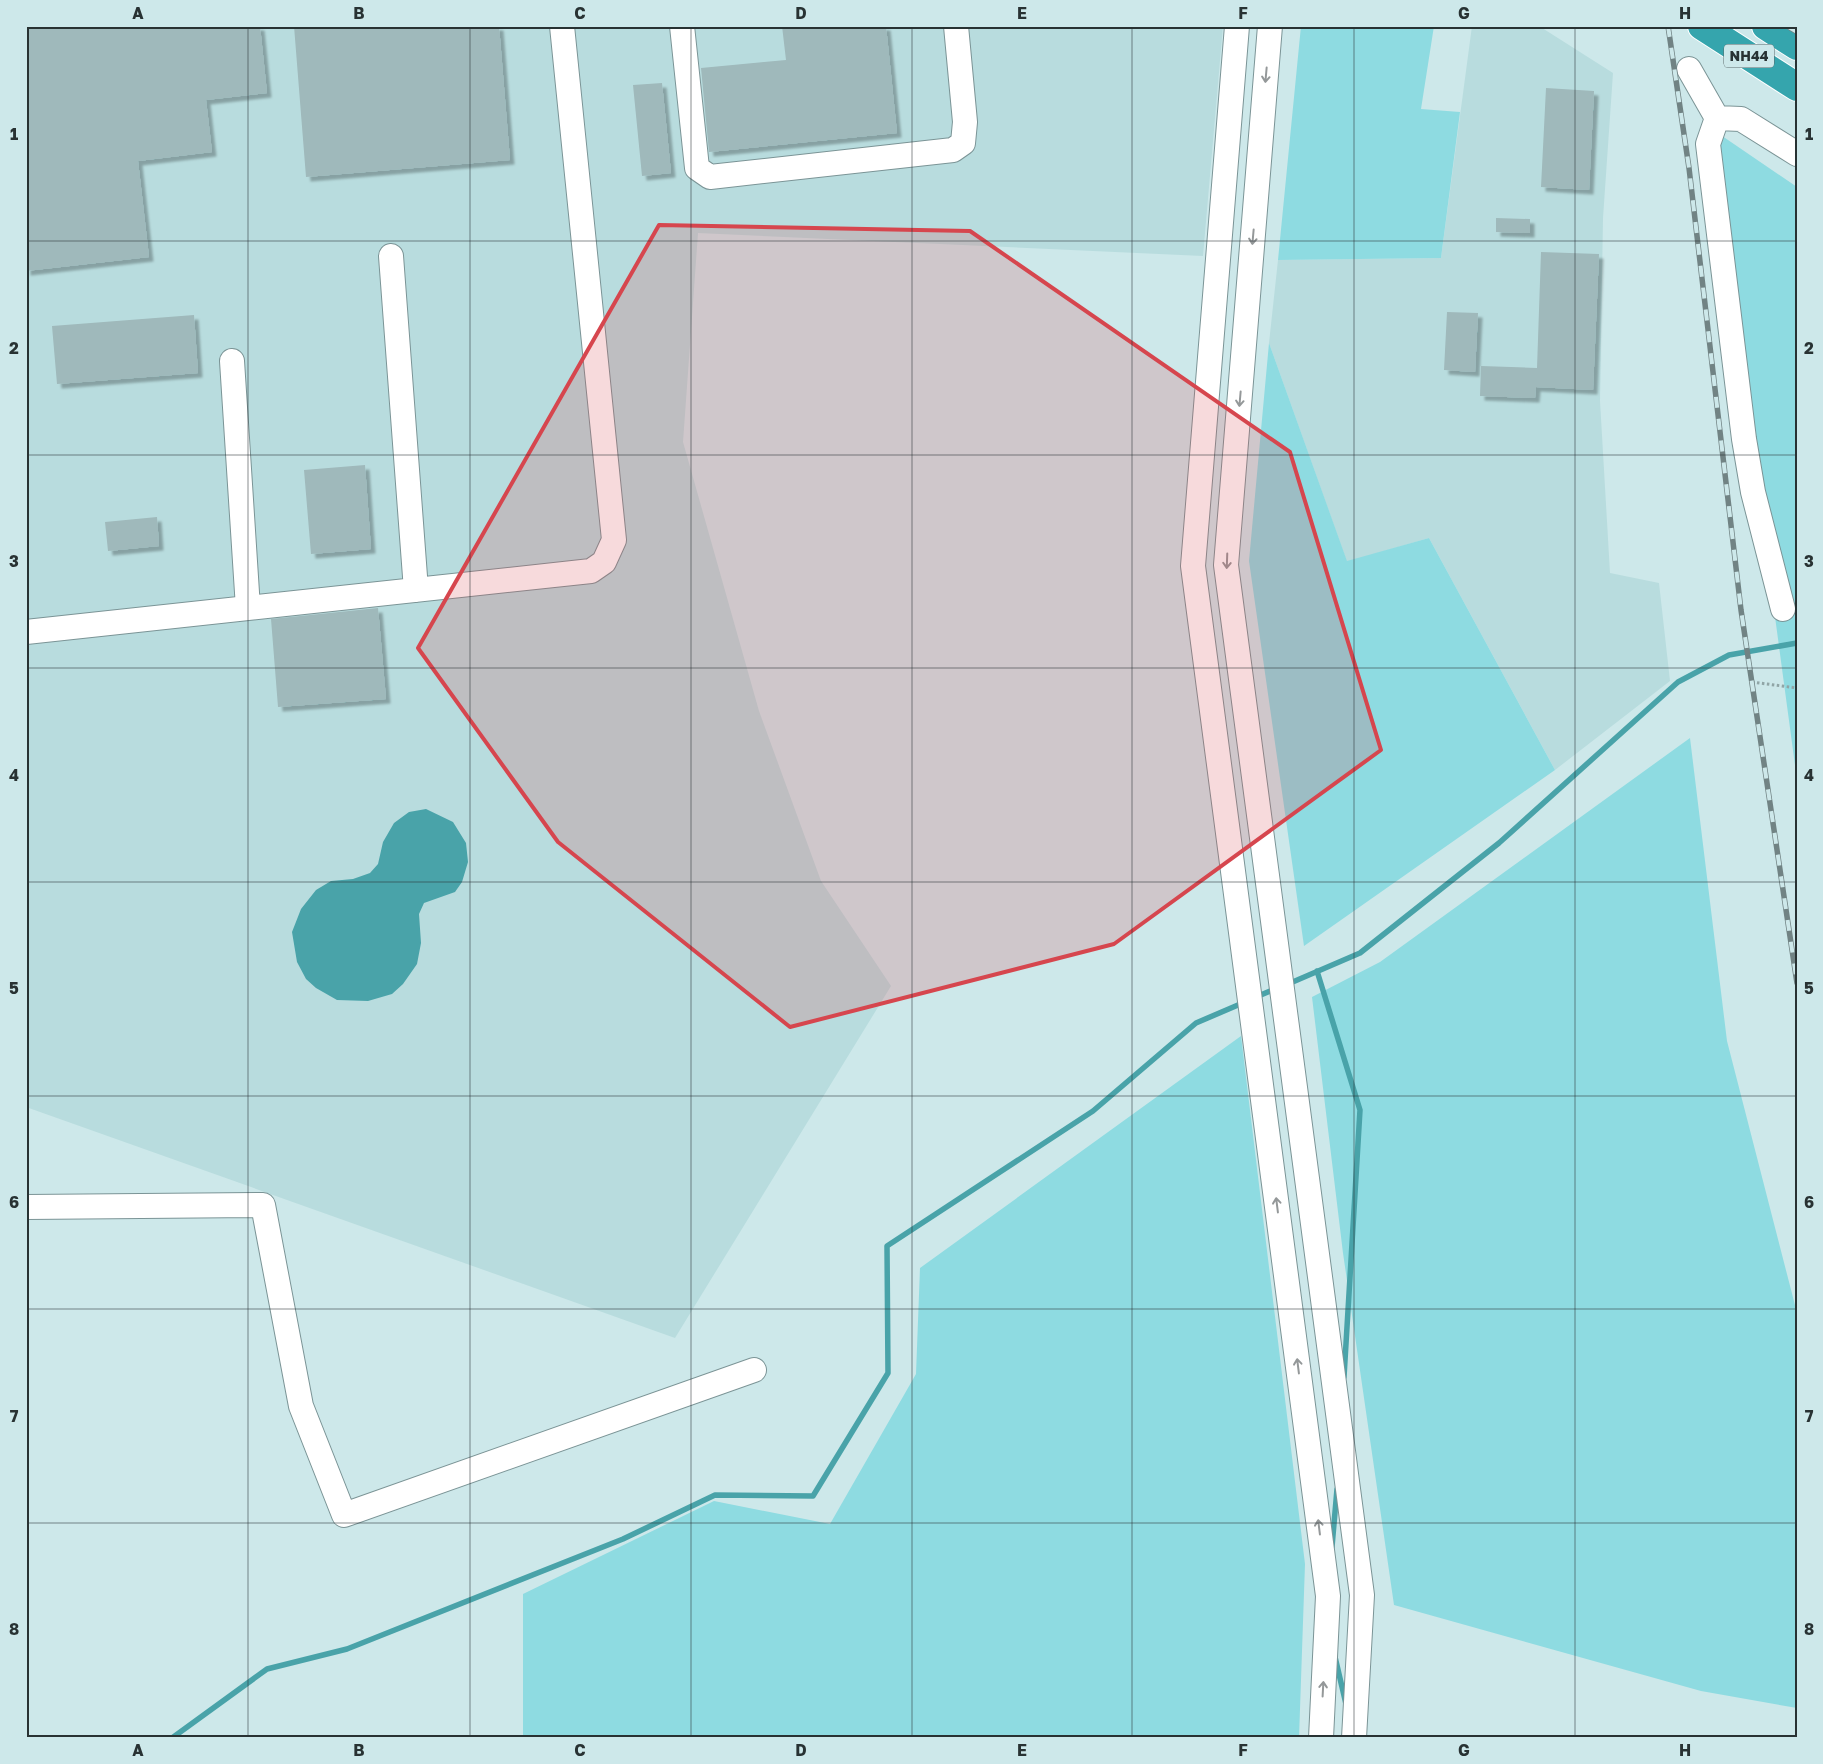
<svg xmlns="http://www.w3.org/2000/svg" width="1823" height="1764" viewBox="0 0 1823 1764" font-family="'Golos Text',sans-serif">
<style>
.built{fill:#b8dcde}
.green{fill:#8edbe1}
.water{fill:#49a3a9}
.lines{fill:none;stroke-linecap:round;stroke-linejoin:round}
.stream{stroke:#49a3a9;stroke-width:5.5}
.building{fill:#9fb9bb;filter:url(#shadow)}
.minor-casing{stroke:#7b9496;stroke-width:26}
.highway-casing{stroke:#fff;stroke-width:30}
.path{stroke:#90a5a6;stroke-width:3;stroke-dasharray:2.5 2.5;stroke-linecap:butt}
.minor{stroke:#fff;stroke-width:24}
.highway{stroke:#35a5ad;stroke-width:28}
.rail-casing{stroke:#718384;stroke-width:5.5}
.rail{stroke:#cde8ea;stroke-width:4;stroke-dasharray:11;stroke-linecap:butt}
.oneway{stroke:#949899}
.marked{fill:#d6464e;fill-opacity:0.2;stroke:#d6464e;stroke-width:4;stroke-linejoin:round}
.grid{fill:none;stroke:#283233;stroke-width:1;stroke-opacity:0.55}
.labels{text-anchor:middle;stroke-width:4;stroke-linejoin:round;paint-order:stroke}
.shield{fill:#cde8ea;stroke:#5a696a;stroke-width:1}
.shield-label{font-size:14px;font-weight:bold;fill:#283233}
.neatline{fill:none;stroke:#283233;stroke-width:2}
.grid-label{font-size:16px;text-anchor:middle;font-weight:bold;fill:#283233}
</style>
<defs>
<filter id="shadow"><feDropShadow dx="4.5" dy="4.5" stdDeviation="1" flood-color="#0004"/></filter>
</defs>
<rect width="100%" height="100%" fill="#cde8ea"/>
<path class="built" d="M26,26h1197l-20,230 -505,-23 -15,209 76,269 62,170 70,105 -216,352 -649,-231z
M1472,26h67l74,47 -10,145 -3,183 10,172 49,10 11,98 -115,89 -126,-232 -82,24 -78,-219 9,-83 163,-2z"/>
<path class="green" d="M1301,26h133l-13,83 39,3 -19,146 -163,2z
M1709,127l88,60v593z
M1269,343l78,218 82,-23 126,232 -251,176 -55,-385z
M1690,738l37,303 70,272v395l-96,-17 -307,-86 -51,-352 -31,-256 68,-35z
M1241,1036l64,528 -6,174h-776v-144l191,-93 116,23 86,-150 4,-106z"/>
<path class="water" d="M426,809l27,13 13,21 2,19 -6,20 -7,10 -31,11 -5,11 2,29 -4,21 -14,20 -11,10 -24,7 -31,-1 -21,-12 -10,-9 -9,-17 -5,-30 9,-23 15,-19 15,-9 22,-2 17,-6 8,-9 5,-22 11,-19 15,-11z"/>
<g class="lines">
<path class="stream" d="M1317,971l43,139 -16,267
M1288,984l72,-31 139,-110 179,-161 51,-27 68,-12
M1256,997l21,-9
M1332,1547l5,-58
M1335,1657l11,47
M172,1738l95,-69 80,-20 276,-110 92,-44 98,1 75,-123 -1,-127 206,-135 103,-88 49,-21"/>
</g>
<path class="building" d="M26,26h234l7,67 -61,7 6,52 -74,9 11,96 -123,14z
M294,26h205l11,134 -204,17z
M782,26h104l11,107 -188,19 -8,-84 85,-8z
M662,83l9,90 -29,3 -9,-91z
M1546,88l48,3 -5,99 -48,-3z
M1496,218l34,1v14l-34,-1z
M1541,252l58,2 -6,136 -57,-3 -1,11 -55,-2 1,-30 56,2z
M1447,312l31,1 -3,59 -31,-2z
M194,315l4,58 -141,11 -5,-58z
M365,465l6,84 -60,5 -7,-84z
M157,517l2,29 -51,5 -3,-29z
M378,608l8,91 -108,8 -7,-88z"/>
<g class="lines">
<g class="minor-casing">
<path id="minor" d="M682,26l15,142 13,9 243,-27 10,-7 2,-21 -9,-96
M1237,26l-44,540 135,1030 -7,142
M1270,26l-44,539 136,1030 -8,143
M1689,69l28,49
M391,256l25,334
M232,361l16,247
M1783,609l-30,-117 -9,-53 -36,-295 9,-26 24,1 56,35
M26,632l565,-61 13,-9 10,-22 -52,-514
M26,1207l237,-2 38,201 43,109 410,-145"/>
</g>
<g class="highway-casing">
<path id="highway" d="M1702,26l95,61
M1766,26l31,20"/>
</g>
<path class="path" d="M1752,682l45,6"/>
<use href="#minor" class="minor"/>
<use href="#highway" class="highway"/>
<g class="rail-casing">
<path id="rail" d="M1668,26l21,142 52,442 56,373
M1787,26l10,6"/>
</g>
<use href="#rail" class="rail"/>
</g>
<defs><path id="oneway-shaft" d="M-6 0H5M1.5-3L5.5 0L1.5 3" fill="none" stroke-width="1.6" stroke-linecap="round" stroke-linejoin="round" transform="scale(1.25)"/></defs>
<g class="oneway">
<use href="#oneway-shaft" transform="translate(1266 75) rotate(95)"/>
<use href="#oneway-shaft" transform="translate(1253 237) rotate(95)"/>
<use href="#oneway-shaft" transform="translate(1240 399) rotate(95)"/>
<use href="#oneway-shaft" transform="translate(1227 561) rotate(92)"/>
<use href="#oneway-shaft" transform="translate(1277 1205) rotate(-97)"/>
<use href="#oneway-shaft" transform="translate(1298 1366) rotate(-97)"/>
<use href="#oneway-shaft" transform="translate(1319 1527) rotate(-97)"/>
<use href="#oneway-shaft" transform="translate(1323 1689) rotate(-87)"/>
</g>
<path class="marked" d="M659,225l311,6 320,221 91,298 -267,194 -324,83 -232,-185 -140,-194z"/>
<path class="grid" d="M248,26v1712M470,26v1712M691,26v1712M912,26v1712M1132,26v1712M1354,26v1712M1575,26v1712M26,241h1771M26,455h1771M26,668h1771M26,882h1771M26,1096h1771M26,1309h1771M26,1523h1771"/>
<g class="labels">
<rect class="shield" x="1724" y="44.5" width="50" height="23" rx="4"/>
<g class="shield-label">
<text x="1749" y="61">NH44</text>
</g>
</g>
<rect width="1823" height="1764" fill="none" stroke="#cde8ea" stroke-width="55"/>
<rect x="28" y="28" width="1768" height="1708" class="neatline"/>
<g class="grid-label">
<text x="138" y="19">A</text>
<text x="359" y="19">B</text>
<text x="580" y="19">C</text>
<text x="801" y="19">D</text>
<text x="1022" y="19">E</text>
<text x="1243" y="19">F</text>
<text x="1464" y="19">G</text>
<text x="1685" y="19">H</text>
<text x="14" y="140">1</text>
<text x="1809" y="140">1</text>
<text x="14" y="354">2</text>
<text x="1809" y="354">2</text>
<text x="14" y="567">3</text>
<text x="1809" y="567">3</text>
<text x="14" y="781">4</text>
<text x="1809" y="781">4</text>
<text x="14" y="994">5</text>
<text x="1809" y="994">5</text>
<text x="14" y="1208">6</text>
<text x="1809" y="1208">6</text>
<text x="14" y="1422">7</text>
<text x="1809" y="1422">7</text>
<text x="14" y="1635">8</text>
<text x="1809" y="1635">8</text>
<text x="138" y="1756">A</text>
<text x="359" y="1756">B</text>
<text x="580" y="1756">C</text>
<text x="801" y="1756">D</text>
<text x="1022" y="1756">E</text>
<text x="1243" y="1756">F</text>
<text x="1464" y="1756">G</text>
<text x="1685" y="1756">H</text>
</g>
</svg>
